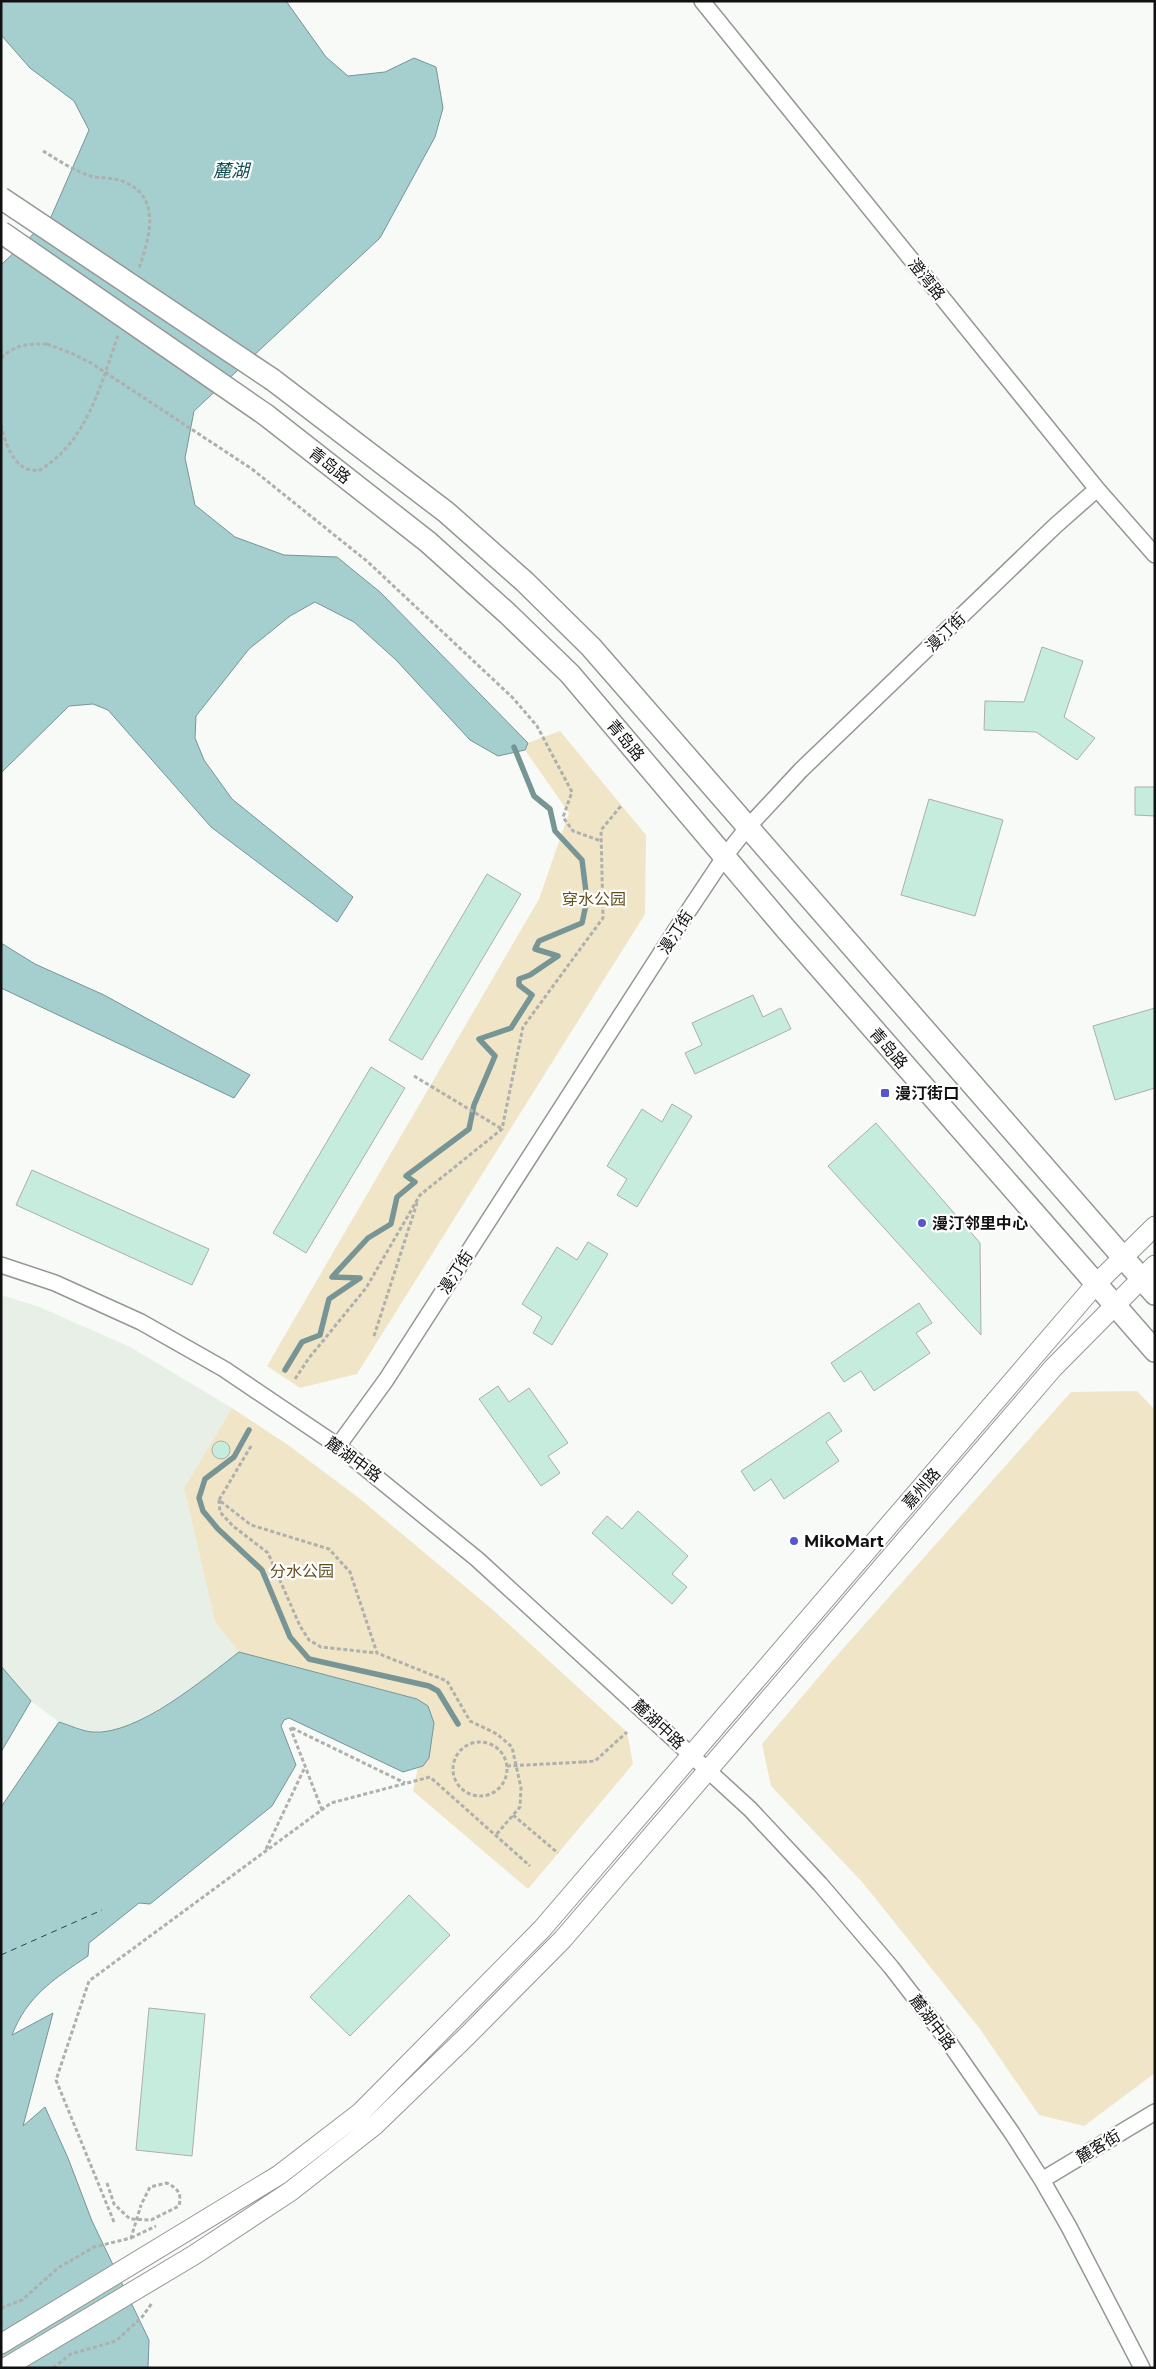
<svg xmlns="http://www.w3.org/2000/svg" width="1156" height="2369" viewBox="0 0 1156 2369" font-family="Montserrat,'Noto Sans SC',sans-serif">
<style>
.built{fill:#e8efe7}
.green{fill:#f1e5c7}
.water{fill:#a5cecf;stroke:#789596}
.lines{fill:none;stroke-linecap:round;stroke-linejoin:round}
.stream{stroke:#789596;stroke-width:5.5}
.ferry{stroke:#104d4e;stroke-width:1;stroke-dasharray:6 5;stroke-linecap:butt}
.building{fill:#c6ecdd;stroke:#abaead}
.minor-casing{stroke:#959795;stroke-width:18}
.tertiary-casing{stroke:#959795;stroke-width:21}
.secondary-casing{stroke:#959795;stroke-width:24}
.path{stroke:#adb0ad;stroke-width:3;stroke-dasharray:4 2.5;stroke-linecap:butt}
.minor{stroke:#fff;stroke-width:15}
.tertiary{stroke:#fff;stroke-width:19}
.secondary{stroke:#fff;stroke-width:21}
.secondary-bridge-casing{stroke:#959795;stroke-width:24;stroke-linecap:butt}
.path-bridge{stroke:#adb0ad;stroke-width:3;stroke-dasharray:4 2.5;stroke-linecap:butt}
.secondary-bridge{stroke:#fff;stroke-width:21}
.poi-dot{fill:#5557ce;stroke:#fff;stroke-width:2}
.labels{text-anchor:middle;stroke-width:4.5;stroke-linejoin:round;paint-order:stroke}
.street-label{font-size:16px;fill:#101110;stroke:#fff}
.park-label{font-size:16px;fill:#614f1b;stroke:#fff}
.poi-label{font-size:16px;font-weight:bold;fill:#101110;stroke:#fff;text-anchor:start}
.water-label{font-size:18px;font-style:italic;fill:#104d4e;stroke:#fff}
</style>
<rect width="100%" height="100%" fill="#f7faf7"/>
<path class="built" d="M1,1295l36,11 93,41 102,61 -48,80 31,134 24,30 -55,42 -59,34 -32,4 -34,-10 -28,-21 -30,-35z"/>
<path class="green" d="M560,731l86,104 -1,79 -288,460 -57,14 -33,-22 272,-467 30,-86 -44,-63 3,-7z
M1137,1391l18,19v663l-71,53 -45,-11 -59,-86 -117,-146 -92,-97 -9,-42 71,-84 238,-268z
M232,1408l56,37 71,53 133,111 135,123 6,32 -105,125 -115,-98 13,-62 -9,-30 -178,-47 -24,-30 -31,-134z"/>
<path class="water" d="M1,1h285l40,56 22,19 37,-4 29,-14 22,9 7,41 -8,29 -55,101 -186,173 -9,47 10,47 40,32 49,18 53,2 43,35 148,151 -3,7 -27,6 -28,-16 -74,-80 -42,-38 -39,-20 -25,14 -41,33 -53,67 -1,22 9,22 28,39 121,98 -16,25 -126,-95 -103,-117 -15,-6 -24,2 -68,67v-508l50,-48 38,-87 -15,-29 -44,-33 -29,-33z
M1,943l34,21 69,31 146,80 -16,23 -233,-110z
M239,1652l178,47 11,7 6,17 -5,35 -6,8 -20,6 -114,-54 -5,2 -3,6 15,39 -24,41 -122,98 -11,-1 -50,40 -1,13c-34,23 -61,40 -76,79l41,-22 -30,113 22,-19 23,51 24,63 57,119 -1,28h-147v-561l58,-85c10,3 23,9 33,10 45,4 113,-54 147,-80z
M1,1666l30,35 -30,51z"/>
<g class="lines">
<path class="stream" d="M285,1370l17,-28 18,-7 9,-36 31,-21 -28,-1 36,-39 23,-14 6,-27 18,-15 -9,-6 63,-47 5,-24 21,-49 -16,-17 32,-11 21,-33 -13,-10v-6l11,-4 28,-19 -23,-7 4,-8 43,-18 5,-23 -5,-40 -27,-29 -5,-22 -16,-13 -20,-49
M249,1430l-15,27 -29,22 -6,19 4,13 15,18 44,41 28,67 19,22 120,27 9,5 20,33"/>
<path class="ferry" d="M1,1955l101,-45"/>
</g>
<path class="building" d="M1042,647l41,14 -19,56 31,21 -18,22 -41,-28 -52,-2 1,-29 39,1z
M1135,787h20v29l-20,-1z
M929,799l74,21 -28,96 -74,-21z
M487,874l34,20 -99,166 -33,-20z
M753,995l10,22 18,-9 10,21 -96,45 -10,-21 17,-8 -10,-22z
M1155,1008v80l-40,12 -22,-74z
M371,1067l34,21 -99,165 -33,-20z
M672,1104l20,12 -55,91 -20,-12 10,-16 -20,-13 35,-57 20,13z
M876,1123l104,120 1,92 -153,-169z
M32,1170l177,79 -17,36 -176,-80z
M588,1242l20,12 -56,91 -19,-12 9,-16 -20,-13 35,-57 20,13z
M919,1303l13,20 -16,10 14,20 -56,38 -13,-20 -17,11 -13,-19z
M498,1386l11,16 20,-14 39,55 -20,13 12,17 -19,13 -62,-87z
M829,1412l13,19 -16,11 13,19 -55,38 -13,-20 -17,12 -13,-20z
M212 1450a9 9 0 1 1 18 0a9 9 0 1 1-18 0Z
M638,1511l50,45 -16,18 15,13 -15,17 -80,-71 15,-17 15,13z
M409,1895l41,40 -100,101 -40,-39z
M149,2008l56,6 -13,142 -56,-6z"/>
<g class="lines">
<g class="minor-casing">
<path id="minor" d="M702,1l395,488 58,66
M1,1265l54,18 86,39 83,47 114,77 139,113 273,250 70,75 71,83 57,74 64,92 30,47 27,47 73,141
M338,1446l48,-66 291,-452 48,-72 22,-28 54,-58 254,-244 42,-37
M1042,2180l113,-68"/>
</g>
<g class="tertiary-casing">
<path id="tertiary" d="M1,2344l278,-169 82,-63 181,-183 554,-645 59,-58
M5,2368l189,-113 97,-64 84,-66 91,-88 97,-98 490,-571 102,-103"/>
</g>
<g class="secondary-casing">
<path id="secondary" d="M273,380l173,132 79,70 66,65 564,647
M266,415l162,127 80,72 62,60 215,254 370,423"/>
</g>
<path class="path" d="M43,151c15,9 31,20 48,25 10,3 22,1 31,5 40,15 28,55 17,87
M1,358c15,-14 26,-14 46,-14
M1,425c3,14 10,36 24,43 3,2 9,2 13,3 48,-27 63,-86 80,-136
M252,469l116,93 145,136 24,28 35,66 -9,25 10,14 28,10
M414,1076l88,53
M374,1336l43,-133
M295,1379l14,-21 57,-70 54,-93 82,-66 21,-102 80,-109 -2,-88 20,-24
M251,1446l-32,54 32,25 78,24 21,23 27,81 70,28 23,40 27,13 15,13 9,41 -1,19 -25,29
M219,1500l1,12 13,14 35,27 32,73 9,14 12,7 56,6
M453 1769a27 27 0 1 1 54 0a27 27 0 1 1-54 0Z
M583,1762l12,-1 32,-29
M322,1810l-32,-83 115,56
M513,1815l45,38
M266,1849l39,-82
M107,2183l7,21 16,15 21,1 28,-14c3,-13 -1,-17 -12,-23l-17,4 -9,18
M114,2222l-58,-142 33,-99 242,-178 99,-26 100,89
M131,2238l25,-12
M53,2368l18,-14 45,-13 26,-24 10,-14"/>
<use href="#minor" class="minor"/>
<use href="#tertiary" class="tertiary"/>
<use href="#secondary" class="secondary"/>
<g class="secondary-bridge-casing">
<path id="secondary-bridge" d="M1,198l272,182
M1,232l265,183"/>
</g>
<path class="path-bridge" d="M47,344l24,9 20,10 161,106
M507,1766l76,-4
M1,2308l21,-8 36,-32 36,-21 37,-9 10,-33"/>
<use href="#secondary-bridge" class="secondary-bridge"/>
</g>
<g class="poi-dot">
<rect x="880" y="1088" width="10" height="10" rx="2.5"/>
<circle cx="922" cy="1223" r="5"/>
<circle cx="794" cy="1541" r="5"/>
</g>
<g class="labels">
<g class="street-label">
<text transform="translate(927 279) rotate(51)" y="6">澄湾路</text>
<text transform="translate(330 465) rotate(38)" y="6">青岛路</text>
<text transform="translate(945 632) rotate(-44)" y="6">漫汀街</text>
<text transform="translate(626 740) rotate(50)" y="6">青岛路</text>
<text transform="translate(675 932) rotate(-57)" y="6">漫汀街</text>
<text transform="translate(889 1048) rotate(49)" y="6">青岛路</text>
<text transform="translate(455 1272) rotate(-57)" y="6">漫汀街</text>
<text transform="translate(354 1459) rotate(36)" y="6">麓湖中路</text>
<text transform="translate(921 1488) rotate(-49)" y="6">嘉州路</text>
<text transform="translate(659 1724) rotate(43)" y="6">麓湖中路</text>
<text transform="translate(933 2022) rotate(53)" y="6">麓湖中路</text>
<text transform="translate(1098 2146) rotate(-31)" y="6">麓客街</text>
</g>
<g class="park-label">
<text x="594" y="905">穿水公园</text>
<text x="302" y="1577">分水公园</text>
</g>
<g class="poi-label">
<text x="895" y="1099">漫汀街口</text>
<text x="932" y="1229">漫汀邻里中心</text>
<text x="804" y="1547">MikoMart</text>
</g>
<g class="water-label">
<text x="231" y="177">麓湖</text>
</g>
</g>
<rect width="1156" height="2369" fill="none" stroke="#101110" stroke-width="5"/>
</svg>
